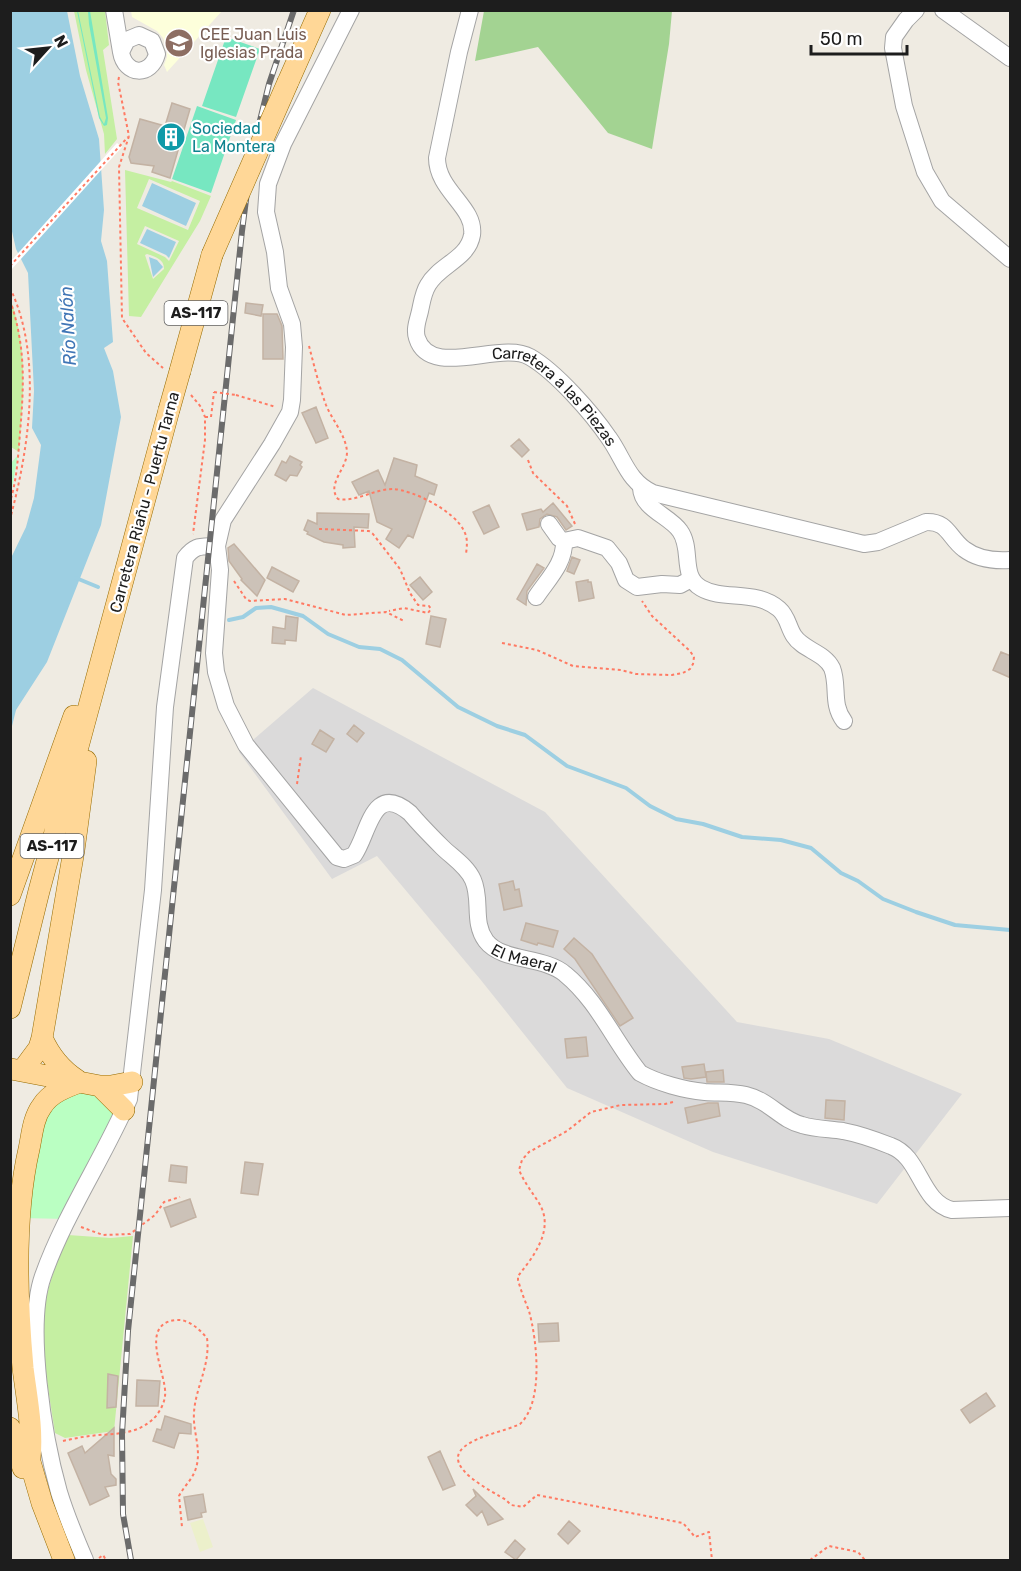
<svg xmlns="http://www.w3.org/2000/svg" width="1021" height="1571" viewBox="0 0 1021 1571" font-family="Rubik,sans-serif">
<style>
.residential{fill:#dbdada}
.education{fill:#fdffdb}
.farmland{fill:#ecf0cb}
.grass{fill:#c5efa2;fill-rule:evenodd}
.forest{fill:#a3d392}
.park{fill:#baffc2}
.pitch{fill:#77e7c1}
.water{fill:#9dcfe2}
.pier{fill:#fff}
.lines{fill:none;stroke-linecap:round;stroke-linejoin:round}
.stream{stroke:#9dcfe2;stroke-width:4}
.building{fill:#ccc2b8;stroke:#c3b2a3;stroke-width:1.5}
.minor-casing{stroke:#a4a4a4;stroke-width:18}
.major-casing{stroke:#966b00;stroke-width:22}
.path{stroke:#ff7a63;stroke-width:2;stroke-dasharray:3 3;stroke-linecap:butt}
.minor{stroke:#fff;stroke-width:16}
.major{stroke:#ffd797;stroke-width:21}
.rail-casing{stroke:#6b6b6b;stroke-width:6}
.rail{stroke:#fff;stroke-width:4;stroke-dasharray:11;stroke-linecap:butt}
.major-bridge-casing{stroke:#966b00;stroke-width:22;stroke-linecap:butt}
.path-bridge{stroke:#ff7a63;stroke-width:2;stroke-dasharray:3 3;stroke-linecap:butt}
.major-bridge{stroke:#ffd797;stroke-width:21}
.labels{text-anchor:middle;stroke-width:4.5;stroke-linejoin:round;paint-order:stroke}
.shield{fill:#fff;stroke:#616161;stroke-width:1.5}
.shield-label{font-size:15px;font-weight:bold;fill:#1d1d1d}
.education-label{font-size:16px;fill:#785e54;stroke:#fff;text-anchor:start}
.culture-label{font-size:16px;fill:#0d838f;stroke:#fff;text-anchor:start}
.street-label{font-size:16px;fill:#1d1d1d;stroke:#fff}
.water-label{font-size:18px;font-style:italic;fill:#4076b6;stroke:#fff}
</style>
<rect width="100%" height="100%" fill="#efebe2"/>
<path class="residential" d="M313,688l232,124 192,210 92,17 133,55 -85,110 -164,-52 -146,-64 -87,-109 -103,-123 -45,23 -93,-127z"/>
<path class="education" d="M131,11v-1l91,1 -55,61 -3,-7 3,-8v-9l-4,-10 -6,-7 -25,-14z"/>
<path class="farmland" d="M203,1519l10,28 -13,5 -10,-29z"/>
<path class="grass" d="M74,11h31l4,34 -6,5 14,89 -12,15 -1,-20 -18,-64z
M125,170l46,12 1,-1 39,15 -11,25 -59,96 -12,-1zM149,179l51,22 -12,29 -51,-22zM145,226l34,15 -10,20 -4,-4 -28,-13zM147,254c9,3 17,5 17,15l-11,10 -8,-24z
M11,300c18,57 12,95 8,152l-8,-5 1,-96z
M68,1235l43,3 22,-2 -19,195 -49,7 -10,-5c-6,-43 -17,-90 -9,-133 4,-23 14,-44 22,-65z"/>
<path class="forest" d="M484,11h188l-3,33 -17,105 -44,-16 -70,-86 -63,14z"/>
<path class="park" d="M18,455l-7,39v-31z
M80,1082l44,28 -56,109 -48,-1 16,-103z"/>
<path class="pitch" d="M77,11h1l22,106 4,7 2,-6 -17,-94 -1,-13h2l18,107 -1,7 -3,1 -5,-8z
M226,37l34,12 -24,68 -34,-11z
M197,106l39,14 -25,73 -39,-14z"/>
<path class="water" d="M11,11h56l13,65 19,63 5,71 -3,31 6,20 6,81 -9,6 9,23 8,46 -20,108 -54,137 -31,48 -5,20v-172l15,-31 8,-29 7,-53 -9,-17 2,-37 -6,-118 -12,-24 -5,-22z
M152,183l44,20 -10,23 -44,-20z
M147,229l29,13 -7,16 -3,-3 -26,-12z
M149,257l8,3 6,7 -10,10z"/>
<path class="pier" d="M117,143l5,4 -111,123v-9z"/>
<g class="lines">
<path class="stream" d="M76,578l22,9
M229,620l14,-3 13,-9 15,-1 32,9 25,18 31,13 21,2 22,11 56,47 39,19 28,9 42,31 59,22 24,18 26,13 27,5 39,13 39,3 30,8 30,25 17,8 25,18 33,13 39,13 55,5"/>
</g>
<path class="building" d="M172,103l18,6 -20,69 -18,-6 2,-6 -23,-3 -2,-6 11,-38 25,7z
M246,303l17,2 -2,11 -16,-3z
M263,314h14l5,12 1,33h-20z
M316,407l12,31 -12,5 -14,-30z
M519,439l10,11 -7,7 -11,-11z
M290,456l12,6 -2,3 2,2 -5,9 -7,-1 -4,6 -11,-6 7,-14 4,2z
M394,458l23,7 -2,11 22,9 -3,10 -5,-2 -16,45 -5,-3 -9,13 -13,-9 6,-10 -15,-7 -8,-31 -10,4 -7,-13 26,-12 7,15z
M553,503l19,23 -6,4 -9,-13 -10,-3 -7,5 -1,8 -12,3 -5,-16 19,-5 2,3z
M489,505l10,22 -15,7 -11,-22z
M317,513l52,1 -1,14 -14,-1 1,20 -12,1v-3l-19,-3 -17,-8 1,-2 -4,-2 4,-10 9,4z
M234,544l31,36 -8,16 -16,-16 1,-1 -13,-18 -1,-13z
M572,557l8,3 -6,14 -7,-3z
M537,564l7,4 -17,23 -1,14 -9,-6z
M272,567l27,14 -6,11 -26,-14z
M420,577l12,15 -9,8 -13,-15z
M588,580v2h3l3,16 -15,3 -3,-19z
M286,616l12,2 -2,23 -11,-1v4l-13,-1 1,-16 12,2z
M431,616l15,3 -6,28 -14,-3z
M1001,652l10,4v22l-18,-8z
M354,725l10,8 -7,9 -10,-8z
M320,730l14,9 -8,13 -14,-8z
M513,881l2,9 4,-1 3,17 -18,4 -5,-26z
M526,923l32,8 -5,16 -15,-4 -1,2 -16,-5z
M574,938l18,16 41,64 -13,8 -45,-67 -11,-10z
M586,1037l2,19 -21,2 -2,-19z
M704,1064l2,13 -15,2 -7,-1 -2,-11z
M723,1070l1,12h-17l-1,-10z
M826,1100l19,1 -1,19 -19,-2z
M708,1103h10l2,13 -32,7 -3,-15z
M245,1162l18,2 -5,31 -17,-2z
M171,1165l16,2 -1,16 -17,-2z
M190,1199l6,18 -25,10 -7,-19z
M558,1323l1,18 -20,1 -1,-18z
M108,1374l10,2 -2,31 -9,1z
M137,1380l23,1 -2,25h-22z
M986,1393l9,13 -25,17 -9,-13z
M165,1416l26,8v10l-12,-1 -5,15 -21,-7 4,-12 4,1z
M114,1428v28l-6,-1 3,19 5,5v6l-11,2 4,9 -19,9 -22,-52 14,-7 3,7z
M440,1451l15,34 -12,5 -15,-33z
M473,1489l30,30 -15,6 -6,-14 -5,5 -11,-11 10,-9z
M203,1494l3,18 -5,1 1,4 -14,3 -4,-23z
M569,1521l11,10 -12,13 -10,-10z
M515,1540l10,9 -9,11 -11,-8z"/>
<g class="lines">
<g class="minor-casing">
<g id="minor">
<path d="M114,10l7,42c4,24 30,25 36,2l-5,-13 -13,-6 -12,5 -6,12"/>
<path id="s1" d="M351,10l-68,134 -15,40 -2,28 9,40 4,36 13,36 2,23 -2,53 -2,12 -18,32 -49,76 -6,26 3,24 -6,83 2,19 10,34 20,39 91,112 7,2 10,-4c15,-21 18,-74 56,-42 10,12 21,23 32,34 10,10 25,19 31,33 9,20 -1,42 13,61 16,21 58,15 79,33 33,27 49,67 75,99 18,10 44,17 65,19 14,1 28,0 41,3 24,6 35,25 56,30 13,4 28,4 41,6 16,3 33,9 48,15 30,11 29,56 61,64l58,-2"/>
<path id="s2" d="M470,10l-11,42 -22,106c0,33 39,49 35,77 -4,24 -33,30 -44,50 -5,8 -6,17 -8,26 -2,9 -6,18 -3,27 13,42 84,2 113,19 26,15 62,56 79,81 15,21 19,44 44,55l211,51 14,-2 48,-20c22,-1 23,16 38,27 13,10 31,12 46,11"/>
<path d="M916,10l-10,10 -12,17 -1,11 11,58 21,66 17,29 68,58"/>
<path d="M943,10l67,48"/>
<path d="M641,488c1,21 29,28 39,43 13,18 0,45 21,57 22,13 55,1 78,21 9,8 9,18 15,27 9,14 30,16 38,32 7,18 -1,36 12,53"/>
<path d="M549,524l10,14 5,3 14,-3 29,10 12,15 7,17 11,7 25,-3 18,1 11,-6"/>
<path d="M536,597c12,-18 29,-34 28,-56"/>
<path d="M85,1560c-9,-21 -19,-45 -26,-68 -15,-53 -34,-165 -16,-216 22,-62 60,-117 86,-177l24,-209 12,-183 20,-149c11,-14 16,-11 32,-12"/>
</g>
</g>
<g class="major-casing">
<path id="major" d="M288,82l32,-72
M180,371l32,-116
M10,895l64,-179
M10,1008l29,-117 130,-481
M42,1038c8,18 18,31 35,42
M11,1069l89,17h11l21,-4
M22,1071l17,-23 3,-10 32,-188 12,-89
M100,1086l24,24
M10,1428l13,40
M26,1448l16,55 22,57
M30,1459c3,-31 -3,-59 -7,-91 -6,-66 -9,-154 6,-219 3,-14 4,-31 13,-43 8,-13 24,-19 38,-24"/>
</g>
<path class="path" d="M119,77l-1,5 11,54
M129,136l-10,31 3,151 24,35 17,15
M10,266l118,-129
M10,288c33,68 19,161 0,231
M10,300c16,47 14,85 10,133 -2,24 -3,46 -10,69
M309,346c5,19 10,40 17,59 6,15 20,30 21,47 0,17 -21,32 -9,47 19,3 36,-10 55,-10 20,1 62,22 71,42 4,7 3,15 2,23
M191,395l10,12 4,10v23l-12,94
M236,395l40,12
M205,417h6l3,-25
M528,460l5,13 34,33 8,18
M319,529l50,2 4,3 27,35 10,24 8,12 11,1 2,3 -3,4 -24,-5 -15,3
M234,581l12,18 4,2 35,-2 61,16 40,-3 18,9
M502,643l35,7 36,16 48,4 15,4 36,1 11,-2 7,-4 3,-5 1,-7 -4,-6 -38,-35 -10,-15
M297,784l4,-28
M673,1102l-8,2 -44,1 -30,7 -24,19 -38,21 -7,8 -3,10c5,12 13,22 20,33 16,26 -5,53 -21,73v4c3,11 7,21 11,31 8,29 15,91 -9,113 -17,8 -41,11 -56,23 -24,20 30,45 42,53l5,5 12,2 14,-12 146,28 12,14 14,-5 3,28h4
M81,1227l22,8 27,-1 25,-19 9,-13 16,-5
M63,1441c9,-2 18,-4 27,-5 22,-3 44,0 62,-16 6,-5 12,-15 13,-24 3,-20 -28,-72 11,-76 13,-1 23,9 31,18 4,30 -15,54 -13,83 1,16 7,31 2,47 -3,11 -12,18 -17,28l3,31
M99,1558l4,-3 3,5
M810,1560l19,-14 29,6 7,8"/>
<use href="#minor" class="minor"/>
<use href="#major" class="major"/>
<g class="rail-casing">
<path id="rail" d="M131,1560l-8,-46 -1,-80 6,-103 114,-1100 10,-78 17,-69 25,-74"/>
</g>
<use href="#rail" class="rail"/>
<g class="major-bridge-casing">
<path id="major-bridge" d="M212,255l76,-173
M169,410l11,-39"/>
</g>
<path class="path-bridge" d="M214,392l22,3"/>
<use href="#major-bridge" class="major-bridge"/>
</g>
<defs>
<g id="school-disc" transform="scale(1.5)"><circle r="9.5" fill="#8d6e63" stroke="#fff"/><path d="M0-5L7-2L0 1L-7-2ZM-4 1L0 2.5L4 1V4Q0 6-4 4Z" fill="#fff"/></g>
<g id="building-disc" transform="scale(1.5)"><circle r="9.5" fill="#0f9aa8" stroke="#fff"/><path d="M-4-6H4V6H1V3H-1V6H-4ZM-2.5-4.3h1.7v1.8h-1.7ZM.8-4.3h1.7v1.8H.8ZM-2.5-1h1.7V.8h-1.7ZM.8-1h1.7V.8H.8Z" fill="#fff"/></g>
</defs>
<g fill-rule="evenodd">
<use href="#school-disc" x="179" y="43"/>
<use href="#building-disc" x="171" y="137"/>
</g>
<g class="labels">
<g class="shield">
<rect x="164.5" y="301" width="63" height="24" rx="4.5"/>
<rect x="20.5" y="834" width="63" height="24" rx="4.5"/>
</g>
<g class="shield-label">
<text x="196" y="318">AS-117</text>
<text x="52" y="851">AS-117</text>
</g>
<g class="education-label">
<text x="200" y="40">CEE Juan Luis<tspan x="200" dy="18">Iglesias Prada</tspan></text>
</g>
<g class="culture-label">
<text x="192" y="134">Sociedad<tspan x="192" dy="18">La Montera</tspan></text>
</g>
<g class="street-label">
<text dy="6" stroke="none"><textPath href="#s2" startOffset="525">Carretera a las Piezas</textPath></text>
<text transform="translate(144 502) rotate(-75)" y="6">Carretera Riañu - Puertu Tarna</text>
<text dy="6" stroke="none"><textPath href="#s1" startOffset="1234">El Maeral</textPath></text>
</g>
<g class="water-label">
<text transform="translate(68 326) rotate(-93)" y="6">Río Nalón</text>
</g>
</g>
<rect width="1021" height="1571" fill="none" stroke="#1d1d1d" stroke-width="24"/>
<g transform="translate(48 48) rotate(63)" stroke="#ffffff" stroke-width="4.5" paint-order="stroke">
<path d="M0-4.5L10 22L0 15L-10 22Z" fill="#1d1d1d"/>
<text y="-9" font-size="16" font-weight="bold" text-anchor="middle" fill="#1d1d1d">N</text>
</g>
<path d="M811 45v9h96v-9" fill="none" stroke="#1d1d1d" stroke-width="3"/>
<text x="820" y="45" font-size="18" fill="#1d1d1d" stroke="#ffffff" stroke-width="4.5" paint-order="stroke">50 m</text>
</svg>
